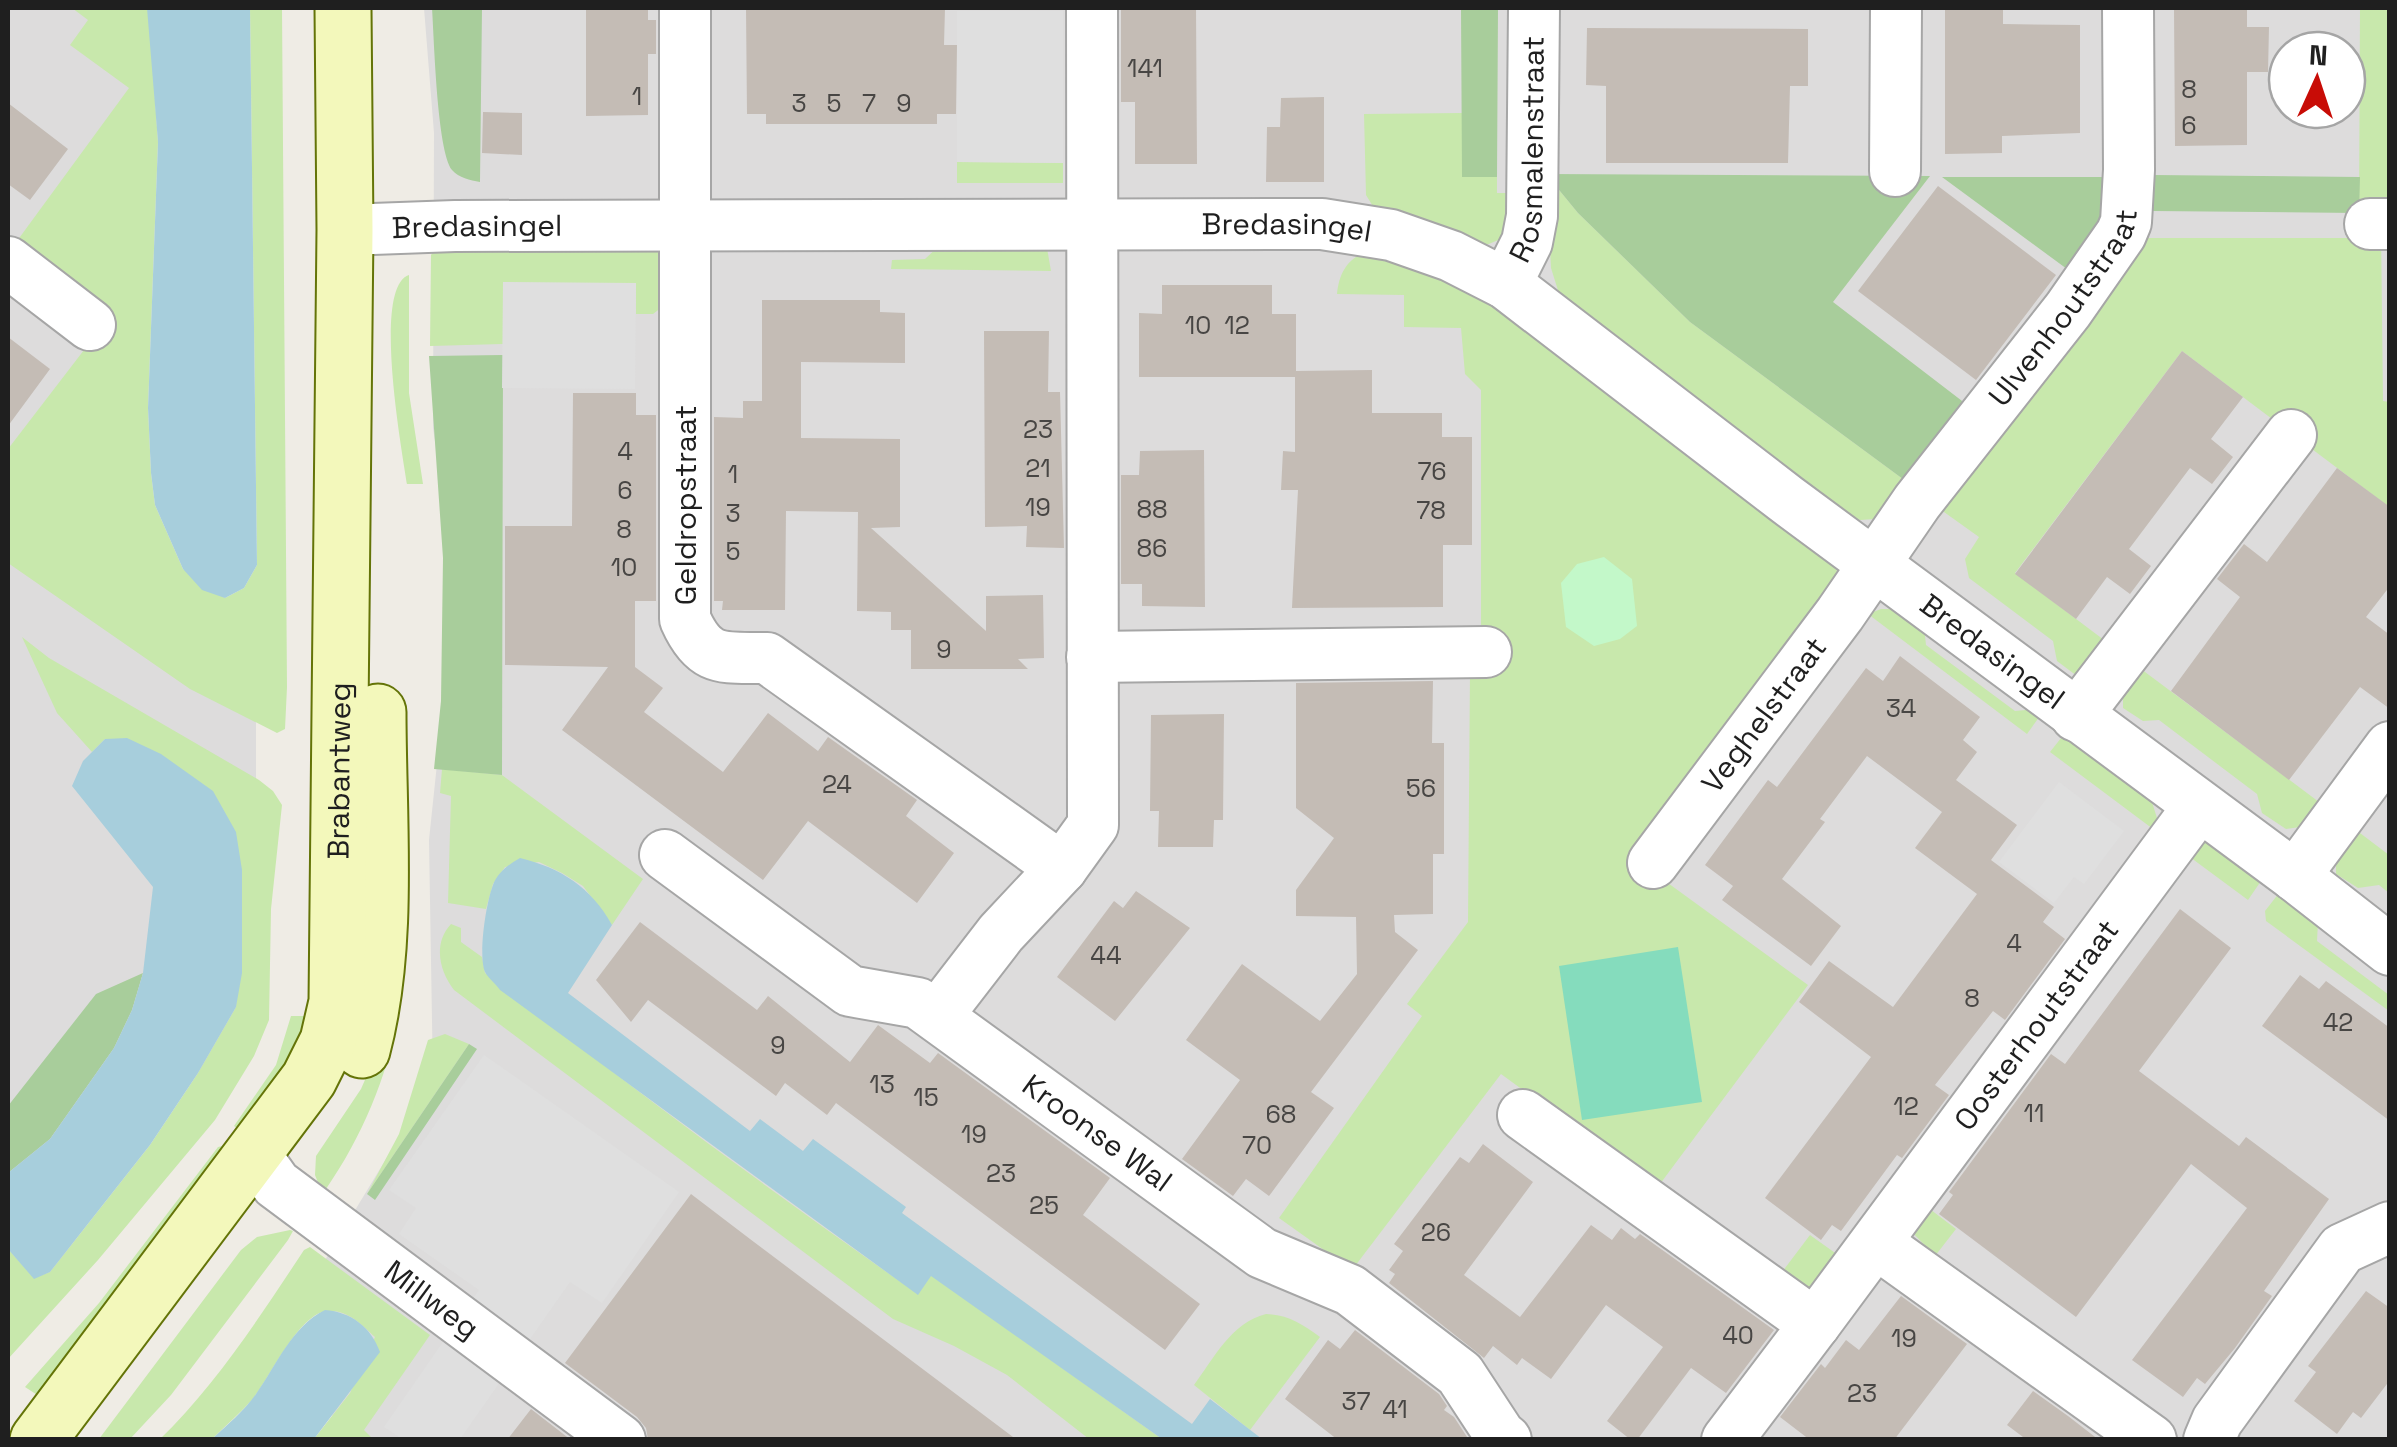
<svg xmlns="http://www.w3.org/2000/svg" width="2397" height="1447" viewBox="0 0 2397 1447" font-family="'Space Grotesk',sans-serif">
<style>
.residential{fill:#dddcdc;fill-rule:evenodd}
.grass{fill:#c8e8ac}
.forest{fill:#a8cd9b}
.park{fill:#c3f8c9}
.pitch{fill:#85dcbd}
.parking{fill:#dfdfdf}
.water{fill:#a7cedc}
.building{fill:#c4bcb5}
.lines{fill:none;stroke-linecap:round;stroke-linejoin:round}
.street-casing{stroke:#a6a6a6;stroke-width:54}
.secondary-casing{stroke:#647408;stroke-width:59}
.street{stroke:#fff;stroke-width:50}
.secondary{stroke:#f3f8bb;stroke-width:55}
.labels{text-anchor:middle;stroke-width:10;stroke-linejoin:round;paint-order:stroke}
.number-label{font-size:25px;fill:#484644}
.street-label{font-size:30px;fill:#1f1f1f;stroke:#fff}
</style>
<rect width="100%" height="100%" fill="#efece5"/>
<path class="residential" d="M8,8h100l29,66 -10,238 -119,160z
M424,8h1965v1431h-2055l-12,-174 111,-184 -4,-241 14,-133 2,-199 -12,-80 1,-295zM2287,50h60v60h-60z
M8,490l248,190v208l-6,115 -242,328z"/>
<path class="grass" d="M72,8h75l2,4 9,130 -10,266 3,65 4,32 28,64 42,29 19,-10 13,-23 -7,-557h32l5,679 -2,42 -8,4 -87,-44 -182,-126v-114l99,-129 -90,-79 112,-153 -59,-43 18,-25z
M2360,8h29v205h-30z
M1462,113l1,63 34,1v16h15l-9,45 -19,8 -110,-38 -8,-13 -2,-81z
M957,162l106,1v20h-106z
M1546,174l32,39 112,109 217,160 -32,37 -15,1 -20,-6 -279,-214 -10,-32z
M2381,229l2,172 6,1v105l-207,-156 -167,222 89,67 -27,36 -20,-15 -4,-20 -84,-63 -4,-19 14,-22 -42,-30 206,-269h211z
M641,244l17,7 9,9 -5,47 -9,7h-17v-30l-133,-1v61l-73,2 1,-91 4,-6z
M941,244l106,4 4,23 -160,-2 1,-9 33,-1z
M1367,252l101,33 366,276 4,14 -199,287 169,123 -151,203 -156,-114 -149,196 -73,-52 143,-202 -15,-12 61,-82 2,-250 11,-1v-281l-16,-16 -4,-46 -57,-1v-32l-67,-1c2,-20 10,-36 30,-42z
M409,275v118l14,91h-16c-5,-34 -35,-197 2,-209z
M1881,609h15l28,17 2,19 89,66 21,-2 6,4 -15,21 -159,-120z
M22,637l27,21 210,122 14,11 9,14 -11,104 -2,111 -15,36 -39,64 -117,140 -90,99v-110l26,29 16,-6 100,-127 48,-72 38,-66 6,-137 -137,-131 -13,13 -35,-39z
M2141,669l178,133 -19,25 -14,2 -24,-16 -5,-19 -98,-74 -16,1 -20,-13v-17z
M2065,733l86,66 6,19 -4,11 -103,-77z
M442,769l60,6 141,104 -31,46 -29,-39 -21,-13 -23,-11 -34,5 -12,17 -7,25 -38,-6 3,-107 -11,-3z
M2356,830l33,25v38l-10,-8 -21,3 -22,-14v-15z
M2196,840l18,5 47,36 -13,19 -69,-51z
M2279,893l39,29 -1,19 72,54v16l-123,-90 -1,-10z
M451,924l10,4v14l21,15 3,16c141,111 285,218 433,321l13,-19 231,164h-73l-82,-64 -53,-29 -61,-27 -439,-329c-15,-19 -21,-47 -3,-66z
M405,949c-2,86 -30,169 -79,240l-5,1 -6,-15 1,-19 45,-67 13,-30z
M291,1016h16l-4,21 -56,99 -13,-10 42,-61z
M445,1034l24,10 -102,150 32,-60 29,-94z
M231,1144l-183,258 -23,-15 74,-84 119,-156z
M1918,1200l38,29 -21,27 -23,-24z
M290,1230l3,1 -5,9 -117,155 -41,44h-31l142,-189 16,-13z
M1810,1235l35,25 -36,33 -33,-13z
M310,1247l120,88 -66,95 9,9h-59l36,-46 25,-56c-14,-13 -27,-27 -47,-26 -29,1 -59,69 -76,89 -13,14 -27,26 -40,39l-53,1c57,-55 102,-125 145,-190z
M1266,1314c23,1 36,10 54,23l-70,93 -56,-45c20,-27 37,-62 72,-71z"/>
<path class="forest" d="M432,8h50l-2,174c-10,-2 -21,-4 -28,-12 -15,-19 -18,-133 -20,-162z
M1461,8h37l-1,169h-35z
M1546,174l384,2 -97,126 133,102 -59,78 -217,-160 -112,-109z
M2153,175l207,2 -1,36 -206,-2z
M1942,177h167l-4,37 -38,55z
M503,355l-1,420 -68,-6 7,-68 2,-143 -14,-202z
M143,973l-11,37 -18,38 -64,91 -42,34v-67l88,-112z
M469,1044l8,5 -102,151 -8,-6z"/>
<path class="park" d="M1604,557l28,22 5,47 -17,13 -26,7 -28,-19 -5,-44 16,-19z"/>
<path class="pitch" d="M1678,947l24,155 -120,18 -23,-154z"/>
<path class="parking" d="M957,11h106v152l-106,-1z
M503,282l133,1 -1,106 -133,-1z
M2059,782l65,49 -40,53 -10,-7 -20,26 -55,-41z
M484,1055l195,137 -77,111 -32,-21 -110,157h-58l-18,-12 95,-137 -80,-56 17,-26 -27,-18z"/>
<path class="water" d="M147,8h103l7,557 -13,23 -19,10 -23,-8 -19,-21 -28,-64 -4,-32 -3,-65 10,-266z
M127,738l34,16 52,37 23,41 6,38v103l-6,34 -38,66 -48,72 -100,127 -16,7 -26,-30v-76l42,-34 64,-91 18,-38 11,-37 10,-86 -81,-101 11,-25 22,-22z
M520,858c41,10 71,29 92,67l-44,68 182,138 10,-12 43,32 10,-12 93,68 -4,6 290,211 18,-25 52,40h-100l-231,-163 -13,19 -418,-305c-4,-6 -12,-12 -15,-18 -7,-17 1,-69 8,-87 5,-13 15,-20 27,-27z
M325,1310c26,2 46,17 55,42l-66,87h-102c15,-14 32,-28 44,-45 20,-28 36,-68 69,-84z"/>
<path class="building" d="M586,8h62v12h8v34h-8v61l-62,1z
M746,8h199l-1,37h13l-1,69h-19v10h-171v-10h-19z
M1121,8h75l1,156h-62v-62h-14z
M1945,8h58v16l77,1v108l-78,3v17l-57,1z
M2174,8h73v19h22l-1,45h-21v73l-72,1z
M1587,28l221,1v57h-18l-2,77h-182v-77l-20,-1z
M1324,97v85h-58l1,-55h13l1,-29z
M8,103l60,46 -38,51 -22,-16z
M483,112l39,1v42l-40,-2z
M1938,186l118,89 -80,105 -118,-89z
M1162,285h110v29h24v57l76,-1v43h70v24h30v108h-29v62l-151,1 6,-118h-17l2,-39 12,1v-75h-156v-64l23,1z
M762,300h118v12l25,1v50l-104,-1v76l99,1v88l-29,1 115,103v-35l57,-1 1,63 -26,1 10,10h-117v-39h-20v-18l-34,-1 1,-99 -72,-1 -1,99h-63l1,-9h-9v-184l29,1v-17h19z
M984,331h65l-1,61h12l4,156 -38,-1 1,-21 -42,1z
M8,337l42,32 -42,57z
M2182,351l61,46 -32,42 22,18 -21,27 -22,-16 -61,81 22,17 -21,28 -23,-17 -31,42 -61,-45z
M573,393h63v22h20v186h-21v66l28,21 -19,24 79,60 45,-59 50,38 10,-14 89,63 -11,16 48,37 -37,50 -109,-82 -45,59 -201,-150 46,-63 -103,-2v-139h67z
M1204,450l1,157 -63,-1v-22h-21v-109h18l1,-24z
M2337,468l53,39v79l-24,31 24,18v74l-30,-22 -71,93 -118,-89 69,-94 -23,-18 27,-35 23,18z
M1900,656l80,61 -17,23 14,12 -21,28 61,45 -26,35 63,47 -11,15 22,17 -60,81 -12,-9 -58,74 14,10 -47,63 -5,-3 -56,76 -9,-6 -11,15 -56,-42 106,-141 -72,-55 30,-41 64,46 84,-113 -62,-46 27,-36 -75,-56 -47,63 5,3 -43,57 59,47 -30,40 -89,-66 11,-14 -28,-21 63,-85 9,7 89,-119 17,13z
M1433,681l-1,62h12v111h-11v60l-39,1 1,17 23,18 -107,142 23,16 -65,88 -23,-17 -13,17 -51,-37 58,-79 -54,-40 56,-76 78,57 37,-47 -1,-57 -60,-1v-26l38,-52 -38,-30v-125z
M1224,714l-1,106h-9l-1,27h-55l1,-36h-9l1,-96z
M1136,891l54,37 -75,93 -58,-44 57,-76 9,7z
M2180,909l51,39 -92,123 100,75 7,-9 83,62 -65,92 8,5 -37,52 -30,36 -8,-6 -14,19 -51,-37 115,-152 -56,-44 -115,153 -137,-103 14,-19 -4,-3 102,-138 14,10z
M640,922l117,88 11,-14 82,66 28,-37 52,38 8,-10 172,125 -27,37 117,89 -35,46 -329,-247 -9,12 -42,-32 -9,13 -128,-96 -17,22 -35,-42z
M2300,975l19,14 7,-8 64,47v93l-128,-95z
M1483,1144l50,38 -69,93 56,42 71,-92 21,15 9,-12 14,11 5,-5 134,96 -48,63 -35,-25 -54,72h-6l-24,-19 56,-74 -57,-42 -55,74 -29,-21 -5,7 -24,-19 -9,12 -95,-75 6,-9 -6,-4 14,-19 -9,-7 66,-87 9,6z
M691,1194l59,45 267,201h-369l-2,-12 -9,-11 -72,-54z
M2366,1291l24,17v72l-29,38 -8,-6 -16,22 -43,-33 22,-29 -8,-6z
M1901,1296l66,48 -73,96h-84l-30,-23 41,-53 4,4 21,-28 13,10z
M1355,1330l84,64 8,12 -3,4 10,7 15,23h-131l-53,-41 43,-59 12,9z
M2033,1391l35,25 31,24h-72l-20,-15z
M531,1409l40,31h-64z"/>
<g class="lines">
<g class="street-casing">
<g id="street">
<path d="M685,8v611c20,45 38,38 82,39l295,210"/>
<path d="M1895,171l1,-163"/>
<path d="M2370,224h20"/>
<path id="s1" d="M345,230l110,-4 867,-2 69,11 60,21 55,28 280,215 509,377 95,74"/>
<path d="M8,262l82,63"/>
<path id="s2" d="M1506,284l21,-42 5,-26 2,-208"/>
<path d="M1092,657l394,-5"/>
<path d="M2076,716l215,-281"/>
<path id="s3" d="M665,855l185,136 68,12 344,250 88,37 110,84 40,61 6,5"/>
<path id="s4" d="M1653,863l187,-249 77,-112 151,-192 53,-76 5,-12 3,-52 -1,-162"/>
<path d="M2295,876l95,-129"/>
<path d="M937,1016l64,-83 61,-65 31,-43 -1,-817"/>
<path d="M1523,1115l292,209 -88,116"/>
<path id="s5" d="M254,1153l22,31 344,256"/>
<path d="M1876,1243l275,197"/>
<path id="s6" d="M1815,1324l384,-518"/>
<path d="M2209,1440l8,-19 125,-172 48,-22"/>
</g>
</g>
<g class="secondary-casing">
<g id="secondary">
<path d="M362,1050c28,-104 16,-230 16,-338"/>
<path id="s7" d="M38,1440l271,-361 19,-38 9,-39 8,-772 -2,-222"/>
</g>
</g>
<use href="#street" class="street"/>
<use href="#secondary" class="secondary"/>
</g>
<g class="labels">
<g class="number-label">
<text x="1145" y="77">141</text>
<text x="2189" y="98">8</text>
<text x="637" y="105">1</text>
<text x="799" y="112">3</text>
<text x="834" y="112">5</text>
<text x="869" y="112">7</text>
<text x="904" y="112">9</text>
<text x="2189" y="134">6</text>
<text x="1198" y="334">10</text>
<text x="1237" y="334">12</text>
<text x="1038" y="438">23</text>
<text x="625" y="460">4</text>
<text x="1038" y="477">21</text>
<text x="1432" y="480">76</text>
<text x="733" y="483">1</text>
<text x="625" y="499">6</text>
<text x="1038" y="516">19</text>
<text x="1152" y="518">88</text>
<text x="1431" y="519">78</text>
<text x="733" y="522">3</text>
<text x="624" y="538">8</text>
<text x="1152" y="557">86</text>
<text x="733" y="560">5</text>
<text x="624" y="576">10</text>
<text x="944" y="658">9</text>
<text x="1901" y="717">34</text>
<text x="837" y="793">24</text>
<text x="1421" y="797">56</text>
<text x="2014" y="952">4</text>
<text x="1106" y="964">44</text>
<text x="1972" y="1007">8</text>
<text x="2338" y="1031">42</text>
<text x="778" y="1054">9</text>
<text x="882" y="1093">13</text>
<text x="926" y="1106">15</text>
<text x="1906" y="1115">12</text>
<text x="2034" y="1122">11</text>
<text x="1281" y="1123">68</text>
<text x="974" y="1143">19</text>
<text x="1257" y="1154">70</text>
<text x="1001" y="1182">23</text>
<text x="1044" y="1214">25</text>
<text x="1436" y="1241">26</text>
<text x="1738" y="1344">40</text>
<text x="1904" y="1347">19</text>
<text x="1862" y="1402">23</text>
<text x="1356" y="1410">37</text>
<text x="1395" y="1418">41</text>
</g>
<g class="street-label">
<text dy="10" stroke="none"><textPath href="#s2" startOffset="140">Rosmalenstraat</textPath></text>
<text dy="10" stroke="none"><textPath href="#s1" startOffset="132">Bredasingel</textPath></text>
<text dy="10" stroke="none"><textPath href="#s1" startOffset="942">Bredasingel</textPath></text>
<text dy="10" stroke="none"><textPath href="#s4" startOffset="692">Ulvenhoutstraat</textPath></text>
<text transform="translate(686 505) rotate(-90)" y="10">Geldropstraat</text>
<text dy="10" stroke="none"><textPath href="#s1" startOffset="1782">Bredasingel</textPath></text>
<text dy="10" stroke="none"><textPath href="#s4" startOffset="185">Veghelstraat</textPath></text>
<text dy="10" stroke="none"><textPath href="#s7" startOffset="765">Brabantweg</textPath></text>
<text dy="10" stroke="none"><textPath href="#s6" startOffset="372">Oosterhoutstraat</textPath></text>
<text dy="10" stroke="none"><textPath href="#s3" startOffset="520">Kroonse Wal</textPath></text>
<text dy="10" stroke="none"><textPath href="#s5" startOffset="232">Millweg</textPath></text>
</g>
</g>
<rect width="2397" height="1447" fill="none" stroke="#1f1f1f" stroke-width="20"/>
<g transform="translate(2317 80) rotate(3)"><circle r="48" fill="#ffffff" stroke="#a5a5a5" stroke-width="2.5"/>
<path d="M0-8L18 38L0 25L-18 38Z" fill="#c80c06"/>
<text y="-15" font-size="28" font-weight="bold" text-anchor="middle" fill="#1f1f1f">N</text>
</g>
</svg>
